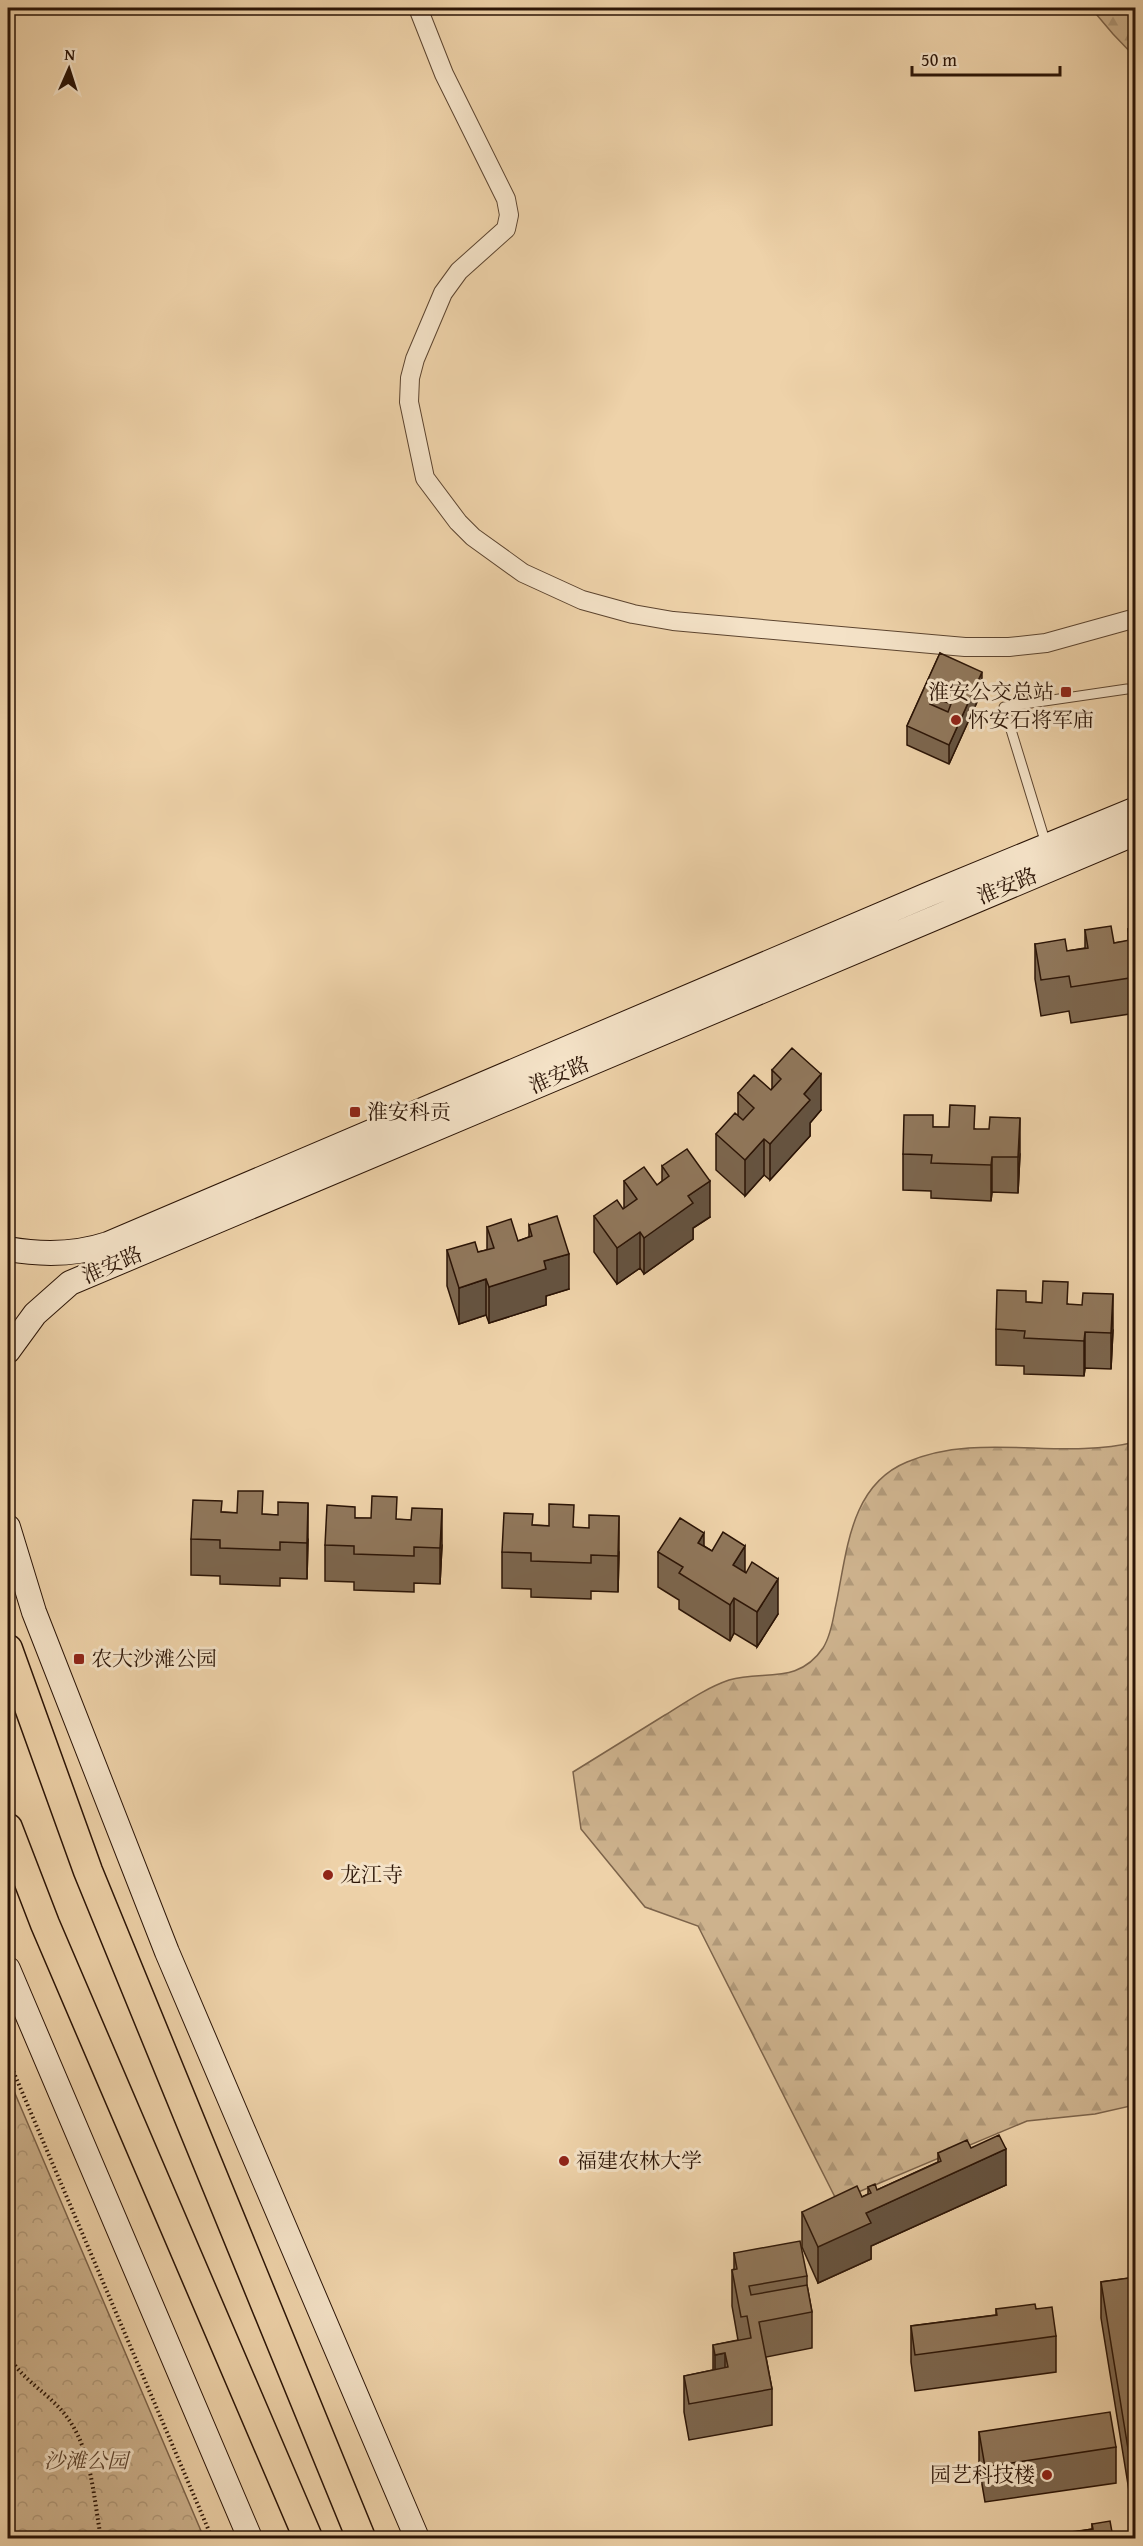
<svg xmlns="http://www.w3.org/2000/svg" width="1143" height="2546" viewBox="0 0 1143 2546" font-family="'Gentium Book Plus','Noto Serif SC',serif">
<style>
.forest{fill:url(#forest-firs);stroke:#7c634a;stroke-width:1.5}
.park{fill:url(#park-crowns);stroke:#7c634a;stroke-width:1.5}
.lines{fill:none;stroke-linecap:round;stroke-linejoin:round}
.service-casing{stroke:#5c442f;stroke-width:11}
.minor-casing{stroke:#5c442f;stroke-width:20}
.secondary-casing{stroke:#2b1406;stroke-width:26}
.trunk-casing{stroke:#2b1406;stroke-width:31}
.path{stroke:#2b1406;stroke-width:4;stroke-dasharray:1.5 3;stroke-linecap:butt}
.service{stroke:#f4e2c7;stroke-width:9}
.minor{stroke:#f4e2c7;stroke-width:18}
.secondary{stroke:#f4e2c7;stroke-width:24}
.trunk{stroke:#eed2a9;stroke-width:28}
.wall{fill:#7c664e;stroke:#2b1406;stroke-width:1.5}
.shaded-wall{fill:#655340;stroke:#2b1406;stroke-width:1.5}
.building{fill:#90775b;stroke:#2b1406;stroke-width:1.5;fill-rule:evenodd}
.poi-dot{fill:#8f2418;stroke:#f4e2c7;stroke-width:2}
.labels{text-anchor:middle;stroke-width:6;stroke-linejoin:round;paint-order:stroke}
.poi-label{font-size:21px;fill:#2b1406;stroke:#f4e2c7;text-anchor:start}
.street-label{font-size:21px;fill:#2b1406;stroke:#f4e2c7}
.park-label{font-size:21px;font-style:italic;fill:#5c432e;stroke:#f4e2c7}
</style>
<defs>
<pattern id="forest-firs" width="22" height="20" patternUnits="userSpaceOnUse" patternTransform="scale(1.5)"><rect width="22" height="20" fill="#cdb28d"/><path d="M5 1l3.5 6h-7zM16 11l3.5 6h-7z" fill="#b09878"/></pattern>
<pattern id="park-crowns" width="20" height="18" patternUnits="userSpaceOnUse" patternTransform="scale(1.5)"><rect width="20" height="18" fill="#cdb28d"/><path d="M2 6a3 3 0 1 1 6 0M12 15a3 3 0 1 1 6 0" fill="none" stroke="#b09878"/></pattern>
</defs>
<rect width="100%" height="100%" fill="#eed2a9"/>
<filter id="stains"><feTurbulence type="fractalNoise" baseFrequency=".00333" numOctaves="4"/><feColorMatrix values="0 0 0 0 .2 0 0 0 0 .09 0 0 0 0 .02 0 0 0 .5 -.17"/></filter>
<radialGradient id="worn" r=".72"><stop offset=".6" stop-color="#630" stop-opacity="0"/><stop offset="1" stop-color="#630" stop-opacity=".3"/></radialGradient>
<path class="forest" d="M1091,8h44v49l-22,-23z
M1135,1442v663l-40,9 -68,7 -190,80 -139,-275 -53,-19 -64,-78 -8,-57c31,-19 61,-38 92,-57 21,-13 41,-27 64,-35 35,-10 69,5 94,-32 7,-11 10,-27 12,-39 12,-53 13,-123 72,-147 72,-31 153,-1 228,-20z"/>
<path class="park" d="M8,2077l196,461h-196z"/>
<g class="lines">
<g class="service-casing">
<path id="service" d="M1046,844l-42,-137 123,-18"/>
</g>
<g class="minor-casing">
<path id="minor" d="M418,8l26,66 62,125 3,16 -3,14 -47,42 -16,22 -28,66 -5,19 -1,24 16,76 33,44 15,15 50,36 59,27 51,14 40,7 292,26h44l37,-4 90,-25"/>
</g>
<g class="secondary-casing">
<path id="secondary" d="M8,1249c34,6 67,6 100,-5l819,-349 209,-86
M8,1351l27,-37 35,-31 1066,-450
M8,1527l26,85 133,340 250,586
M8,1969l242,569"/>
</g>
<g class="trunk-casing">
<path id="trunk" d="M8,1649l80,222 273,667
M8,1828l37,96 263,614"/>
</g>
<path class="path" d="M8,2059l204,479
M8,2354c11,23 37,37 54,57 30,34 31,85 39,127"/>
<use href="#service" class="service"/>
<use href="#minor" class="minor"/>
<use href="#secondary" class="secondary"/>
<use href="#trunk" class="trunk"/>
</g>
<path class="wall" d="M940,653l42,38 -33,73 -42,-19v-19z
M1136,928v85l-65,10 -2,-12 -28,5 -6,-37v-35l32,7 18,-3v-18l29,13 14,-2v-12z
M772,1070l49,40 -11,13v13l-40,44 -6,-5 -19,21 -29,-26v-36l22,-19v-22l33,-3 1,-2z
M933,1127l42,2 45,25 -2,39 -26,-1 -1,9 -60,-3v-7l-28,-1v-36z
M662,1166l48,51 -17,11v11l-49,35 -4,-6 -23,16 -23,-32v-36l30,-7v-28l33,4 5,-4z
M529,1225l40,64 -23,7v9l-57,18 -3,-8 -27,9 -12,-38v-36l31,2 9,-2v-23l31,14 11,-4z
M1026,1302l42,2 45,26 -2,39 -26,-1 -1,8 -60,-2v-8l-28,-1v-36z
M222,1512l56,3 30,24 -1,40 -27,-1v8l-60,-2v-8l-29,-1v-36z
M355,1518l56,2 31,25 -2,39 -26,-1v9l-60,-2v-8l-29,-1v-36z
M533,1525l41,2 45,25 -1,40 -27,-1v8l-60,-2v-8l-29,-1v-36z
M704,1546l41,26 33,42 -21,33 -23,-14 -4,8 -51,-32v-9l-21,-13v-35z
M971,2148l35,37 -135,61v13l-53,24 -16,-36v-35l60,-15 6,-3v-7l9,3 61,-28v-9z
M734,2253l73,23v9l5,27v36l-46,9 6,32v36l-83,15 -5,-28v-36l29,-6v-25l25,-5 -6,-34v-36l2,-1z
M1136,2277v257l-35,-216v-36z
M996,2309h40l20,27v36l-141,19 -4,-29v-36l85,-11z
M979,2432l137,15v36l-131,19 -6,-35z
M1092,2524l20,8v6h-72l52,-9z"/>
<path class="shaded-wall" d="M982,672v19l-33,73v-19z
M821,1074v36l-11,13v13l-40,44v-36l34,-50z
M1020,1118v36l-2,39v-36z
M764,1139v36l-19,21v-36z
M992,1157v35l-1,9v-36z
M710,1181v36l-17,11v11l-49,35v-36l44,-42z
M640,1232v36l-23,16v-36z
M569,1254v35l-23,7v9l-57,18v-36l55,-26z
M486,1279v36l-27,9v-36z
M1113,1294v36l-2,39v-36z
M1085,1332v36l-1,8v-35z
M308,1503v36l-1,40v-36z
M442,1509v36l-2,39v-36z
M619,1516v36l-1,40v-36z
M704,1533v36l-6,-26z
M745,1546v36l-11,16v35l-4,8v-36l3,-40z
M778,1579v35l-21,33v-35z
M1006,2149v36l-135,61v13l-53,24v-36l48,-34z
M725,2353v36l-10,2v-36z"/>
<path class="building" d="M940,653l42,19 -33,73 -42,-19zM933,697l18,7 -3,8 -18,-8z
M1111,926l3,17 16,-3 -2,-11 8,-1v49l-65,10 -2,-11 -28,4 -6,-36 30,-5 2,12 21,-3 -3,-18z
M792,1048l29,26 -17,20 6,6 -40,44 -6,-5 -19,21 -29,-26 19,-21 8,7 11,-12 -16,-15 16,-18 17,15 10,-11 -9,-9z
M950,1105l25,1 -1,23h15l1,-12 30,1 -2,39h-26l-1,8 -60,-2 1,-8 -29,-1 1,-39h29v12h16z
M687,1149l23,32 -22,15 5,7 -49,35 -4,-6 -23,16 -23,-32 23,-16 6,9 14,-10 -13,-18 20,-14 13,18 12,-9 -7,-10z
M557,1216l12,38 -25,7 2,8 -57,18 -3,-8 -27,9 -12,-38 28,-8 3,10 16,-4 -7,-21 24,-8 7,22 14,-5 -3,-11z
M1043,1281l25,1 -1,22 15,1 1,-12 30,1 -2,39 -26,-1 -1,9 -60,-3 1,-7 -29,-2 1,-39 29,1v11l16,1z
M238,1491h25l-1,23 16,1v-13l30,1 -1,40 -27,-1v8l-60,-2v-8l-29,-1 2,-39 29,1 -1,11 16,1z
M372,1496l25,1 -1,22 15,1 1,-12 30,1 -2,39 -26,-1v9l-60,-2v-8l-29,-1 2,-40 28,2v11h16z
M549,1504l25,1 -1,22 16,1v-13l30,1 -1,40 -27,-1v8l-60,-2v-8l-29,-1 2,-39 29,1 -1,11 17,1z
M680,1518l24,15 -6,10 14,8 11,-19 22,14 -12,19 13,8 6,-11 26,17 -21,33 -23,-14 -4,7 -51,-32 4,-6 -25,-15z
M999,2135l7,14 -140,64 5,10 -53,24 -16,-35 55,-26 5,11 9,-4 -3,-6 7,-3 2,6 64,-29 -3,-8 29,-13 4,8z
M800,2241l7,35 -58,10 2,9 56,-10 5,27 -53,10 13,67 -83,15 -5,-28 44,-9 -3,-14 -10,2 -2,-10 38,-7 -4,-22 -6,1 -9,-47 5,-1 -3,-16z
M1136,2277v51l-6,1 6,37v132l-35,-216z
M1035,2304l1,5 16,-2 4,29 -141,19 -4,-29 86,-11 -1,-6z
M1110,2412l6,35 -131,20 -6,-35z
M1110,2521l2,11 -8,1 1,5h-64l-1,-2 53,-7 -1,-5z"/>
<g class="poi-dot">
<rect x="1060" y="686" width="12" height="12" rx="3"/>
<circle cx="956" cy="720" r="6"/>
<rect x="349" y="1106" width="12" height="12" rx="3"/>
<rect x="73" y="1653" width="12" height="12" rx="3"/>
<circle cx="328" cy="1875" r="6"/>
<circle cx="564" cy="2161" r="6"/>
<circle cx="1047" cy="2475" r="6"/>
</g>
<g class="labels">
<g class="poi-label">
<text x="1054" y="699" text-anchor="end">淮安公交总站</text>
<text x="968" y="727">怀安石将军庙</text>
<text x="367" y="1119">淮安科贡</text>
<text x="91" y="1666">农大沙滩公园</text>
<text x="340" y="1882">龙江寺</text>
<text x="576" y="2168">福建农林大学</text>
<text x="1035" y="2482" text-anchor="end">园艺科技楼</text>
</g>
<g class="street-label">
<text transform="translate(1007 886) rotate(-22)" y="7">淮安路</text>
<text transform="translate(559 1075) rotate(-23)" y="7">淮安路</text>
<text transform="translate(112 1265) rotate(-23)" y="7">淮安路</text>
</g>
<g class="park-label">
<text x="86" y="2468">沙滩公园</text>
</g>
</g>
<rect width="1143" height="2546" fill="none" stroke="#eed2a9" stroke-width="30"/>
<rect x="9" y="9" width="1125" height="2528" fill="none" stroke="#2b1406" stroke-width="3"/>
<rect x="15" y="15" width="1113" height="2516" fill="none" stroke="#2b1406" stroke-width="1.5"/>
<g transform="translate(69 69) rotate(3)" stroke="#f4e2c7" stroke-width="4.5" paint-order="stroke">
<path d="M0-4.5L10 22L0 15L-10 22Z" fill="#2b1406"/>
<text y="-9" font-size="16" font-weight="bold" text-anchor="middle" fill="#2b1406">N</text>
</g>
<path d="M912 66v9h148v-9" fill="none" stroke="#2b1406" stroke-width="3"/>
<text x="921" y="66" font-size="18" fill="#2b1406" stroke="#f4e2c7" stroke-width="4.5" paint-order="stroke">50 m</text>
<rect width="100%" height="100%" filter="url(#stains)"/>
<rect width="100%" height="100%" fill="url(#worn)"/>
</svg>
